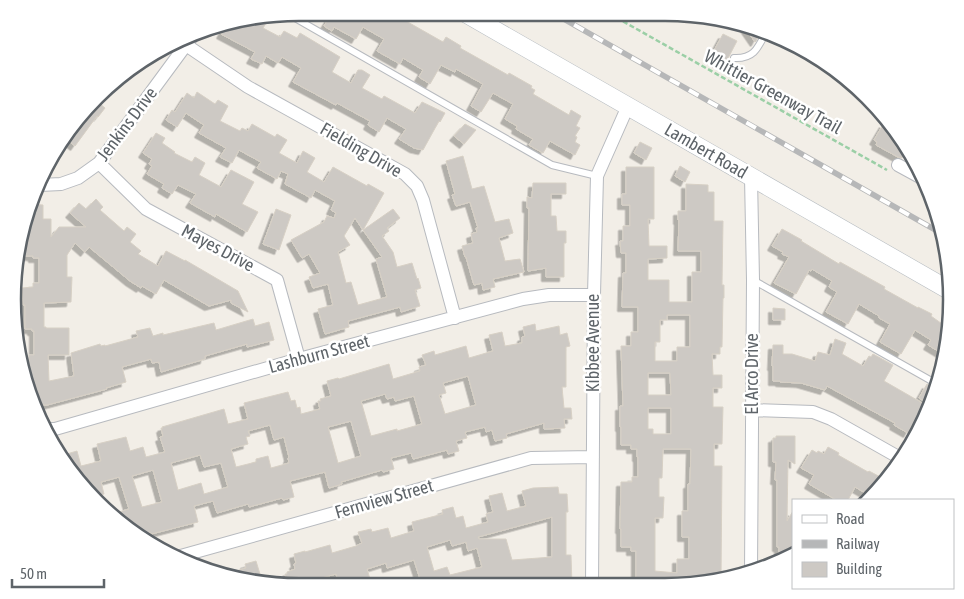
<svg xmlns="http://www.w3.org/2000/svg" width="964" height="599" viewBox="0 0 964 599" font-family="'Asap Condensed',sans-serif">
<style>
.building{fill:#cdc9c4;stroke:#d7d0c5;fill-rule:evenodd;filter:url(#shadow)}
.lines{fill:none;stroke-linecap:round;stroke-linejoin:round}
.lane-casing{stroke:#b7babf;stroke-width:8}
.street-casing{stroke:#b7babf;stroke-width:14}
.secondary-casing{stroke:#b5bbc0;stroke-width:19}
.path{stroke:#9bcfa6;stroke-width:2.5;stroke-dasharray:5 2.5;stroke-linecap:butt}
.lane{stroke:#fff;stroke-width:6}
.street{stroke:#fff;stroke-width:12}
.secondary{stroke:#fff;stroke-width:18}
.rail-casing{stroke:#b6b7b8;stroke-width:5.5}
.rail{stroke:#fff;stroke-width:4;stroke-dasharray:11;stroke-linecap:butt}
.labels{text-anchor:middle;stroke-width:5;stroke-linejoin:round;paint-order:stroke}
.street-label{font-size:18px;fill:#5e6469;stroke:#fff}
.rim{fill:none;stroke:#5e6469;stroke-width:2.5}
</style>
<defs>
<filter id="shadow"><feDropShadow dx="-4.5" dy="4.5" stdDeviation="0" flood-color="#0004"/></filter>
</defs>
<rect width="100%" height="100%" fill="#f2eee7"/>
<path class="building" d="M332,13h66l9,5 -1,3 37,21 3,-5 15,9 -1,2 48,27 1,-2 23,13 -1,2 4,2 -2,4 36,21 2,-5 10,6 -5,10 4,2 -5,8 2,1 -2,5 5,3 -5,10 -25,-14 -7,12 -14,-8 4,-6 -17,-10 1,-3 -12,-7 8,-15 -20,-11 -12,19 -10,-6 12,-22 -27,-15 -1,3 -14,-7 -11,19 -11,-7 4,-7 -20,-12 -3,6 -23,-13 7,-12 -21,-12 -7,12 -22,-12 -2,4 -8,-5z
M270,17l-7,11 17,9 4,-6 13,7 3,-5 40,24 -8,15 19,11 7,-13h4l8,5 -8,13 20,11 2,-3 31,17 7,-11 23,11 -5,9 -1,-1 -16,29 -9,-2 -15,-9 7,-10 -19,-11 -8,14 -11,-7 2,-4 -33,-18 -1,2 -43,-23 8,-14 -19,-11 -4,6 -12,-7 -4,8 -11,-5 4,-7 -34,-18 6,-10z
M744,26l17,5 -5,10 -1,1z
M723,34l14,7 -13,25 -14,-8z
M197,92l18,12 3,-4 10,6 -8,15 20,10 2,-3 6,3 4,-7 23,13 2,-3 10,6 -8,13 18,10 6,-12 12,7 -8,14 17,10 9,-15 34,19 1,-2 16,9 -21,37 -8,-12 -11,18 6,9 -12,7 8,31 5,-1 7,23 29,-8 -11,-38 6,-2 -19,-27 30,-21 7,9 -13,10 2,3 -7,5 11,16 4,15 15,-4 5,16 1,-1 3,10 -6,2 5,16 -19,6 -1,-5 -52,14 1,6 -24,7 -7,-25 15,-4 -5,-21 -15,4 -4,-11 11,-4 -11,-19 -7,4 -11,-18 33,-18 3,-6 7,2 2,-5 -5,-3 4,-9 -20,-11 -4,8 -26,-14 3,-10 -7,-3 -4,8 -20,-11 4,-6 -22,-12 -7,13 -12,-6 6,-9 -27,-15 5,-8 -18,-12 -9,14 -11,-7 6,-10 3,2 12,-19 7,5z
M95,103h4l6,5 -7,9 -1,-1 -22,30 -10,-8 7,-13z
M884,123l23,26 -5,9 -4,-1 -22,-12 1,-3 -3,-2z
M465,124l11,6 -12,14 -10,-8z
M156,133l9,5 -3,5 13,9 -1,1 18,9 3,-5 10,6 -6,12 22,12 10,-17 23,12 -12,22 16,8 -11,20 -31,-18 -1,3 -25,-14 6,-9 -18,-9 -6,9 -10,-6 2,-4 -17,-10 5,-8 -3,-2 3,-5 -9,-6z
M640,142l12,6 -6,12 -12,-7z
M463,156l9,33 12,-3 11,36 14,-3 4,14 -14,5 6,23 15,-2 4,13 -31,7 2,8 -12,3 -1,-7 -8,2 -8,-28h-1l-3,-11 11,-3 -2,-9 6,-2 -1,-4h2l-8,-26 -14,4 -4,-11 3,-1 -9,-33z
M680,166l10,6 -5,10 -10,-6z
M626,167h28v52h-6l1,27h18v12l-19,1v21h21v22h23v-30h9v-21h-23l1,-31h-1v-9h8v-27l22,1v7h6v29h9l-1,64h2v13h-1l-1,49h-2v7h-8l1,21h9v13h-9v19h10l-1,37h-8v22h8l-1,114 -37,6h-48v-35h-5v-4h-10v-18h-1l1,-47h11v-5h6v-20h-1v-8h-6v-4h-10v-18h-1v-21h3l-2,-60h10v-14h7v-25h-16l1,-34h3v-20h-5l-1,-12h3v-15h7v-21h-8v-11h4zM667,315h23v32h-13v14h-22v-19h5v-22h7zM648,373h22l1,22h-23zM648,408h23v26h-18v-5h-5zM663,449h28l-1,35h-2v27h-6v26h7v22h-12v14l-22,-2v-53h8l1,-21h-5v-19h3z
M533,183h33v11h-15v22h5l1,15h9v12h-2v34h-18v-9l-18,3 1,-63h-2v-11l5,1z
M96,199l7,8 -3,3 24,21 3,-4 9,7 -6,8 11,9 -3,3 20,12 8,-15 19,10v-1l53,31 10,21 -17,-9v-3l-22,6 -45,-26 -8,14 -14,-8 -1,2 -11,-7 -41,-34 -4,5 -10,-9 -8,12v22h5l-1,25 -27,1v24h2v1h23v27h-21l1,26 25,-5 -3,-23 29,-9 1,2 4,-1v1l33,-9 -2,-6 14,-3 3,8 10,-3v2l51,-12 2,7 37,-11 2,7 14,-4 5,18 -27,7v-3l-42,12v3l-44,13 -2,-10 -7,1 -1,-4 -29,8 4,15 -20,6 1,1 -60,16h-11l-8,-19 1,-31h5v-24h-2v-2h-7v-24h-2l-1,-17 11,-1v-4h6v-25h-6v-2h-9l-1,-12h2v-21l3,-16 1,-3 14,1v14h8v18l8,-10h27l-16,-14 9,-10 7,6z
M276,209l15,6 -12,35 -16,-6z
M782,229l20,11 -1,1 38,23 1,-2 45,25 -1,2 34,19v-1l14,7 -1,2 14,10 -2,28 -15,-9 3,-5 -16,-10 -14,24 -21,-12 10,-18 -11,-6v-2l-20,-12 -11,20 -22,-12 11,-20 -8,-5 3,-6 -20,-12 -1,2 -2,-1 -13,24 -22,-11 15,-26 -7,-3 1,-2 -11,-6z
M773,308l12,1v11h-12z
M535,324l1,7 23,-5 1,9 7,-2 3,13 -4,1v40h-4l2,21h7l1,11h-8l1,9 -21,1v-6l-38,11 1,4 -12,3 -3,-11 -6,2 -1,-5 -20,5 2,6 -11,3 3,10 -11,3 -1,-4 -34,9 -2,-6 -20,5 3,11 -11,3 -1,-2 -41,12 1,2 -13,4 -4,-16 -35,9 4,16 -11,3 -1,-2 -33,9 -1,-3 -31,9 -4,-12 -19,5 4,16 -47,12 -1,-2 -12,3 -13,-8 -6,-6 5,-1 -5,-8 10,-3 -10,-32 -18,5 3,12 -9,2 -34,-37 -1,-3 17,-5 4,15 20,-5 -4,-17 29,-7 4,14 13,-4 3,10 19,-5 -5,-15 3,-1 -2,-8h2l-1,-1 62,-18 4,15 20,-5 -4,-16 44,-11 3,9 4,-1 2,8 3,-1 1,7 19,-5 -2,-8h3l-1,-2 11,-3 -4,-15 11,-3 1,1 50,-15 4,15 27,-8 -1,-4 7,-2 -4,-10 12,-4 1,4 31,-9 3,12 24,-7 -4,-16 13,-3 3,14 17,-3v-6l3,-1 -2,-9zM468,376l8,29 -31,9 -6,-19 7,-2 -3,-10zM385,394l2,5 7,-2 1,4 19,-5 8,28 -25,7v-2l-26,7 -10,-35zM351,421l10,35 -23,7 -10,-36zM270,425l4,15 10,-3 5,20 -1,1 1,5 -18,5 -3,-12 -12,3v3l-20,5 -5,-18 17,-5 -2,-7 4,-1 -2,-5zM200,455l4,12 17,-4 7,24 -24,7 -3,-11 -23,7 -7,-27zM153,470l9,32 -20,5 -10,-31z
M835,339l11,4 -4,11 21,12 6,-10 2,1 2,-3 20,11 -9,16 40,23 -16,29 -14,-8 1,-2 -68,-37 -2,4 -24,-7 -21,-1v-1h-7v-15h-1l1,-21h10v9h9l23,7 3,-9 12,3z
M927,384l8,4 -8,15 -8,-5z
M776,436h19v28l-7,-4 -1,61 6,-10 -1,44 -13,5v-13h-2v-67h-2l1,-18h-3v-24h3z
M828,447l11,6 -1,2 30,17 1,-1 17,9 -17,15 -14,-8 -7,13h-11l-4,-2 -24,-14 5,-9 -13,-7 11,-18 5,3 1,-2 6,3z
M558,487l1,7h8l1,18h-2v43h5l1,30h-60l-1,-7 -26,7h-63l-8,-25 -27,8 -1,-5 -19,6 3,10 -22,5h-9l-3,-10 -22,6v3l-5,1h-21l-3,-10h2v-2l8,-3 -1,-5 2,-1 -2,-9 11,-3v1l25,-7 2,8 24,-7 6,-3 -4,-11 13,-3 1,3 16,-4 3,10 23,-7 -2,-9 31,-8 -1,-4 11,-3 3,11 7,-2 3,12 22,-6 -2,-8 7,-2 -4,-16 13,-3 5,18 19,-5 -4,-15 11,-3zM552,517v40l-40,3 -6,-21h-27l-1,-2zM450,540l2,6 14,-4 2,9 9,-3 5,19 -32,8 -3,-8 -13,4 -7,-24z
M256,561l7,23 -37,-10 20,-6 -1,-4z"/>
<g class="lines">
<g class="lane-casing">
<path id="lane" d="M288,14l264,151 45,11
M734,58c20,1 24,-10 32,-26
M753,280l184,104"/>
</g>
<g class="street-casing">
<path id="street" d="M186,45l62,42 157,87 12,12 6,14 32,118
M99,163l47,46 131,71 22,79
M898,165l22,12
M751,177l2,103 -2,292
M40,185l21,-1 17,-6 21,-15 95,-129
M752,410l61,2 18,7 69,39
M47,429h8l244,-70 224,-60 26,-4h45
M177,557l354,-99 62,-1
M592,585l2,-290 3,-119 31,-70"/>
</g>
<g class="secondary-casing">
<path id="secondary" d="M465,13l482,276"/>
</g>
<path class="path" d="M610,14l277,156"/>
<use href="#lane" class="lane"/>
<use href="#street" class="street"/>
<use href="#secondary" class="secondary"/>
<g class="rail-casing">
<path id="rail" d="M555,14l384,218"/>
</g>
<use href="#rail" class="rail"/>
</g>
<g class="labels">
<g class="street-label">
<text transform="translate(773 92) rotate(29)" y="6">Whittier Greenway Trail</text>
<text transform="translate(127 124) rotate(-53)" y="6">Jenkins Drive</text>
<text transform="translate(361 150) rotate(30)" y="6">Fielding Drive</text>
<text transform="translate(706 151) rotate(30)" y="6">Lambert Road</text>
<text transform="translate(218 248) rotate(28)" y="6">Mayes Drive</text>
<text transform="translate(593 343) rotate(-90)" y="6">Kibbee Avenue</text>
<text transform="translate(319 354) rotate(-15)" y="6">Lashburn Street</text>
<text transform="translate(752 374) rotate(-90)" y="6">El Arco Drive</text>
<text transform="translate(384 499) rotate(-16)" y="6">Fernview Street</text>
</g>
</g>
<path d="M0 0H964V599H0ZM299 21H665A278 278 0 0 1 943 299V300A278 278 0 0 1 665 578H299A278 278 0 0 1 21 300V299A278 278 0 0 1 299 21Z" fill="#fff" fill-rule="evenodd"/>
<path class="rim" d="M299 21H665A278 278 0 0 1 943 299V300A278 278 0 0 1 665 578H299A278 278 0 0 1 21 300V299A278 278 0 0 1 299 21Z"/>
<rect x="792" y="499" width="162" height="90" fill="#ffffff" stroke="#bfc1c3"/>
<rect x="802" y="515" width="25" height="8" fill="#ffffff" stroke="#bfc1c3"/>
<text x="836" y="524" font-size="15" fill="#5e6469">Road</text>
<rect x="802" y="540" width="25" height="8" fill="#b6b7b8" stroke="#bfc1c3"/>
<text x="836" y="549" font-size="15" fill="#5e6469">Railway</text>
<rect x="802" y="562" width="25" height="15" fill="#cdc9c4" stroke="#bfc1c3"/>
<text x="836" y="574" font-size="15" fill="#5e6469">Building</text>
<path d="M12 579v8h92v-8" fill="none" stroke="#5e6469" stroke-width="2.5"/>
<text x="20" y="579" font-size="15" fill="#5e6469" stroke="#ffffff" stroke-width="4" paint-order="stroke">50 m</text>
</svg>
